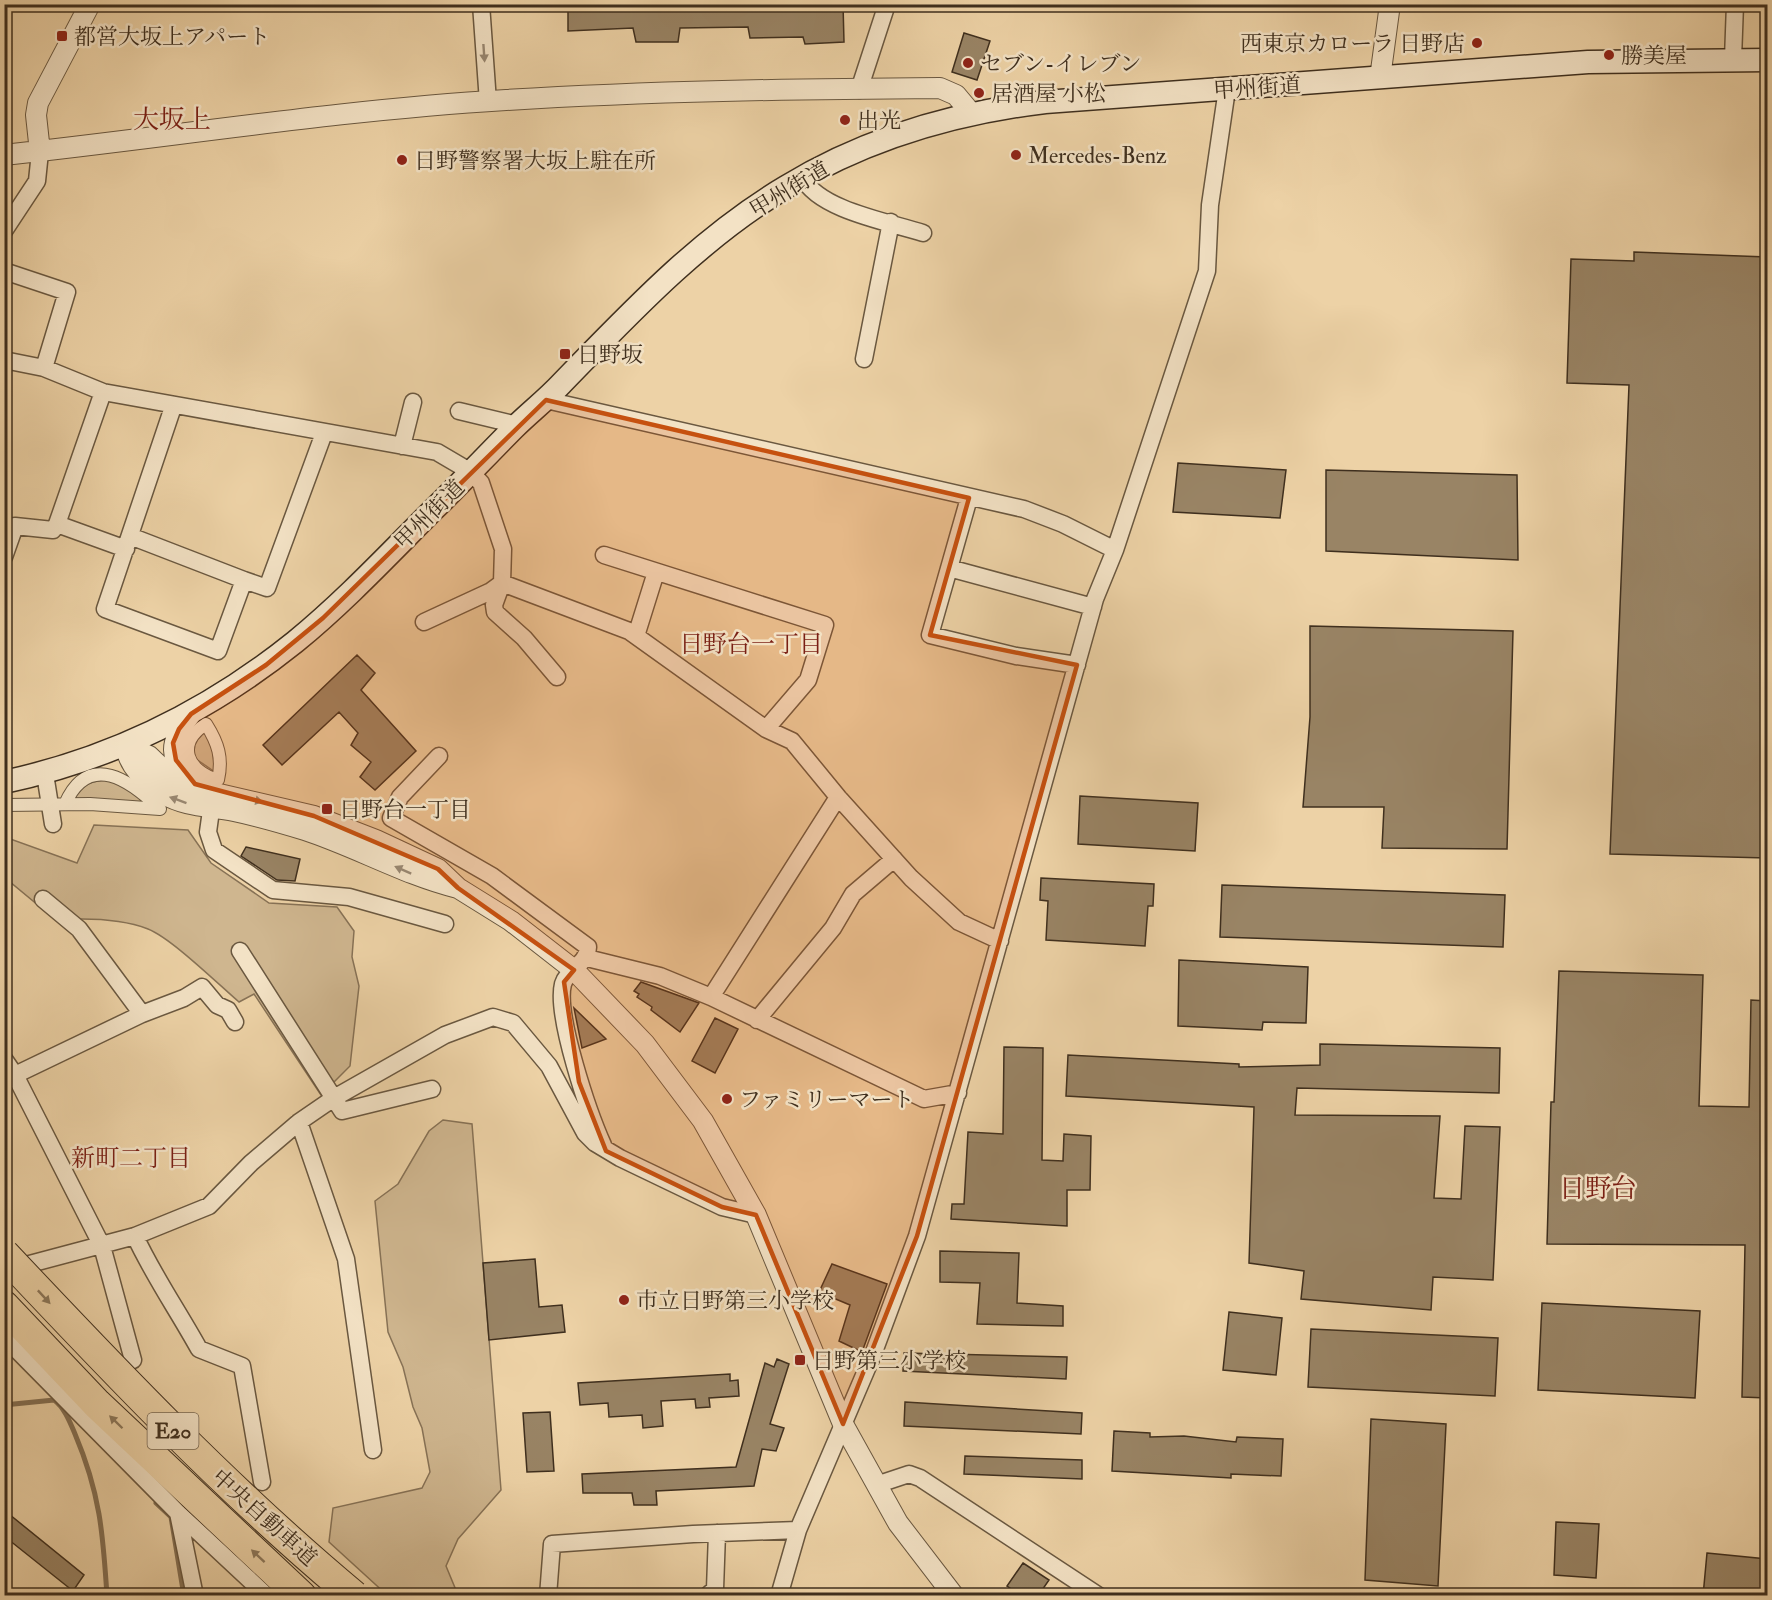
<svg xmlns="http://www.w3.org/2000/svg" width="1772" height="1600" viewBox="0 0 1772 1600" font-family="'IM FELL Double Pica','Noto Serif JP',serif">
<style>
.green{fill:#cfb68f;stroke:#877256;stroke-width:1.5}
.lines{fill:none;stroke-linecap:round;stroke-linejoin:round}
.stream{stroke:#847054;stroke-width:5}
.building{fill:#998465;stroke:#3f2f1e;stroke-width:1.5}
.pedestrian-casing{stroke:#6a5840;stroke-width:14}
.minor-casing{stroke:#6a5840;stroke-width:19}
.tertiary-casing{stroke:#6a5840;stroke-width:22}
.secondary-casing{stroke:#3f2f1e;stroke-width:25}
.motorway-casing{stroke:#3f2f1e;stroke-width:32}
.pedestrian{stroke:#f3e2c5;stroke-width:12}
.minor{stroke:#f3e2c5;stroke-width:16}
.tertiary{stroke:#f3e2c5;stroke-width:20}
.secondary{stroke:#f3e2c5;stroke-width:22}
.motorway{stroke:#edd2a6;stroke-width:30}
.motorway-bridge-casing{stroke:#3f2f1e;stroke-width:32;stroke-linecap:butt}
.motorway-bridge{stroke:#edd2a6;stroke-width:30}
.oneway{fill:#998872}
.oneway2{fill:#8d785b}
.marked{fill:#c65110;fill-opacity:0.2;stroke:#c65110;stroke-width:4.5;stroke-linejoin:round}
.poi-dot{fill:#8f2418;stroke:#f3e2c5;stroke-width:2}
.labels{text-anchor:middle;stroke-width:5;stroke-linejoin:round;paint-order:stroke}
.shield{fill:#f3e2c5;stroke:#756550;stroke-width:1.5}
.shield-label{font-size:21px;font-weight:bold;fill:#3f2f1e}
.poi-label{font-size:22px;fill:#3f2f1e;stroke:#f3e2c5;text-anchor:start}
.street-label{font-size:22px;fill:#3f2f1e;stroke:#f3e2c5}
.neighbourhood-label{font-size:24px;fill:#7a1f14;stroke:#f3e2c5}
.quarter-label{font-size:26px;fill:#7a1f14;stroke:#f3e2c5}
</style>
<rect width="100%" height="100%" fill="#edd2a6"/>
<filter id="stains"><feTurbulence type="fractalNoise" baseFrequency=".00333" numOctaves="4"/><feColorMatrix values="0 0 0 0 .2 0 0 0 0 .09 0 0 0 0 .02 0 0 0 .5 -.17"/></filter>
<radialGradient id="worn" r=".72"><stop offset=".6" stop-color="#630" stop-opacity="0"/><stop offset="1" stop-color="#630" stop-opacity=".3"/></radialGradient>
<path class="green" d="M205,732l7,12 3,28 -22,-15v-18z
M111,780l13,4 20,18 -71,-2c11,-17 19,-20 38,-20z
M94,825l94,5 23,33 58,40 68,4 17,24 -2,26 7,29 -9,80 -29,29 -67,-101 -15,8c-22,-19 -68,-64 -91,-73 -29,-11 -62,-11 -92,-9l-46,-38 -5,-1v-44l72,26z
M443,1120l29,4 29,366 -43,49 -12,27 12,29h-71l-58,-53 4,-34 89,-20 8,-16 -8,-44 -9,-21 -10,-40 -15,-35 -13,-131 23,-17 31,-53z"/>
<g class="lines">
<path class="stream" d="M4,1405l50,-5c10,7 16,22 21,34 25,59 28,99 32,162
M156,1503l15,14 13,79"/>
</g>
<path class="building" d="M568,4h275l1,38 -39,2 -2,-7 -53,1 -2,-11 -68,1 -2,14h-42l-3,-14 -65,3z
M964,33l26,8 -13,39 -25,-8z
M1634,252l133,5v601l-157,-4 19,-469 -62,-2 4,-124 63,2z
M1178,463l108,7 -6,48 -107,-6z
M1326,470l191,5 1,85 -192,-9z
M1310,626l203,5 -6,218 -125,-1 2,-41h-81l7,-90z
M357,655l18,18 -14,17 55,61 -41,39 -15,-13 11,-15 -20,-17 7,-12 -19,-21 -57,53 -19,-20z
M1080,796l118,7 -3,48 -117,-7z
M246,847l54,12 -5,22 -18,-1 -36,-24z
M1041,878l113,6 -1,22h-5l-3,40 -99,-6 2,-39 -8,-1z
M1222,885l283,10 -2,52 -283,-10z
M1179,960l129,7 -2,56 -43,-1 -1,8 -84,-4z
M1559,971l144,4 -4,131 50,1 2,-107 16,1v397l-25,-1 3,-152 -198,-1 4,-142h3z
M641,982l58,21 -19,29 -29,-22 1,-3 -15,-10 2,-3 -5,-3z
M574,1008l32,31 -24,9z
M715,1018l23,11 -23,44 -23,-12z
M1320,1044l180,4 -1,45 -202,-5 -2,27 145,1 -6,82 27,1 4,-73 35,1 -7,153 -60,-3 -2,33 -130,-11 3,-28 -55,-8 5,-156 -188,-11 2,-41 171,9v3l81,-2z
M1004,1047l39,1 -1,112 21,1 1,-27 27,2 -1,54h-23v36l-116,-7 1,-15h12l4,-72 35,2z
M940,1251l79,2 -2,50 46,3v20l-86,-2 3,-41 -40,-1z
M535,1259l4,48 23,-2 3,27 -76,8 -6,-77z
M832,1264l55,20 -25,68 -23,-11 11,-36 -31,-13z
M1542,1303l158,8 -5,87 -157,-8z
M1229,1312l53,6 -6,57 -53,-5z
M1311,1329l187,9 -3,58 -187,-9z
M904,1353l163,4 -1,22 -163,-8z
M777,1359l12,5 -19,60 14,4 -8,23 -14,-2 -8,37 -98,5 1,14h-23l-2,-12h-49l-1,-19 154,-7 29,-104 9,4z
M730,1374v7l8,-1 1,16 -30,2 1,9 -14,1 -1,-9 -34,2 2,25 -20,2 -1,-13 -33,2 -1,-14 -28,2 -2,-22z
M905,1402l177,11 -1,21 -177,-8z
M550,1412l4,59 -27,1 -4,-59z
M1371,1419l75,5 -8,162 -73,-6z
M1114,1431l36,2v4l34,-1 52,6 1,-5 46,2 -2,37 -50,-2v4l-119,-7z
M965,1456l117,4v19l-118,-5z
M4,1510l80,65 -11,16 -69,-55z
M1556,1522l43,2 -3,54 -42,-3z
M1707,1553l60,6v32l-28,-2 -1,7h-35z
M1023,1563l26,17 -11,16h-16l-15,-10z"/>
<g class="lines">
<g class="pedestrian-casing">
<path id="pedestrian" d="M206,724c12,19 17,34 12,56 -32,-9 -42,-37 -12,-56z
M65,804c24,-54 66,-23 95,5
M4,805l86,-1 70,5"/>
</g>
<g class="minor-casing">
<path id="minor" d="M481,4l7,98
M1733,59l2,-55
M859,90l28,-86
M803,178c16,32 86,44 120,55
M4,231l33,-50 3,-29
M4,271l63,21 -23,76
M864,359l27,-137
M4,360l40,8 59,24 334,60 34,20 10,11 22,66 -1,34 -8,22 1,7 29,26 33,39
M103,392l-46,132 69,25
M546,400l478,109 39,15 52,26
M173,407l-68,202 113,42 26,-71 23,8 57,-155
M459,411l58,14
M402,446l11,-44
M969,498l-39,137 86,21 61,9
M130,536l114,44
M604,555l221,70 -17,55 -42,49
M4,557l11,-31 38,4 4,-6
M949,568l144,39
M424,622l67,-31 11,-8 127,48 137,98 26,12 46,56 73,81 48,44 41,19
M636,636l20,-64
M439,756l-39,41 -9,21 101,58 96,71c-1,18 -20,21 -25,37 -8,31 26,130 40,161
M45,774l8,50
M213,796l-5,36 6,18 59,40 76,7 96,27
M240,951l102,160 90,-22
M587,958l73,18 51,21 213,102 34,-6
M711,997l127,-200
M142,1014l42,-16 18,-11 15,18 11,5 7,12
M757,1020l76,-92 20,-34 41,-35
M4,1059l11,16 87,171 31,114
M15,1075l127,-61 -63,-85 -36,-30
M299,1122l47,137 27,191
M135,1236c18,39 43,75 64,113l43,17 20,116
M11,1269l124,-33 74,-30 42,-43 48,-41 35,-24 111,-63 48,-18 20,6 36,43 36,67 10,10 25,15 102,49 34,8
M4,1337l174,176 89,83
M876,1485l33,-11 11,4 179,118
M178,1513l17,83
M548,1596l4,-52 141,-10 105,-4
M707,1596l8,-7 2,-56
M779,1596l19,-66 76,-178 43,-116 178,-637 20,-49 92,-279 3,-66 17,-116"/>
</g>
<g class="tertiary-casing">
<path id="tertiary" d="M1380,78l10,-74
M40,152l-4,-37 2,-12 52,-99
M4,155c167,-18 334,-45 502,-55 144,-9 289,-11 434,-12l16,7 15,18
M191,714c-22,27 -25,46 5,70
M458,888c-53,-13 -101,-41 -153,-58 -23,-7 -47,-14 -71,-19 -23,-5 -49,-4 -70,-17 -17,-10 -37,-29 -38,-49l23,11 23,22 21,10 121,28 62,24 62,29 20,19 53,33 63,49 71,74 58,77 53,94 87,209 55,99 56,73"/>
</g>
<g class="secondary-casing">
<path id="secondary" d="M4,782c108,-23 205,-71 291,-140 49,-40 93,-87 138,-132 28,-27 54,-55 81,-82 15,-15 32,-28 47,-44 69,-71 139,-146 225,-197 79,-48 168,-74 259,-85l543,-40 180,-2"/>
</g>
<g class="motorway-casing">
<path id="motorway" d="M4,1306l93,98 204,192"/>
</g>
<use href="#pedestrian" class="pedestrian"/>
<use href="#minor" class="minor"/>
<use href="#tertiary" class="tertiary"/>
<use href="#secondary" class="secondary"/>
<use href="#motorway" class="motorway"/>
<g class="motorway-bridge-casing">
<path id="motorway-bridge" d="M4,1254c112,119 224,237 350,342"/>
</g>
<use href="#motorway-bridge" class="motorway-bridge"/>
</g>
<defs><path id="oneway-solid" d="M-6-.8H1V-3.2L6.5 0L1 3.2V.8H-6Z" transform="scale(1.5)"/></defs>
<g class="oneway">
<use href="#oneway-solid" transform="translate(484 53) rotate(86)"/>
<use href="#oneway-solid" transform="translate(178 800) rotate(-160)"/>
<use href="#oneway-solid" transform="translate(254 800) rotate(12)"/>
<use href="#oneway-solid" transform="translate(403 870) rotate(-156)"/>
</g>
<g class="oneway2">
<use href="#oneway-solid" transform="translate(44 1297) rotate(47)"/>
<use href="#oneway-solid" transform="translate(116 1422) rotate(-136)"/>
<use href="#oneway-solid" transform="translate(258 1556) rotate(-137)"/>
</g>
<path class="marked" d="M546,400l423,98 -39,137 147,30 -160,571 -74,188 -87,-209 -34,-8 -116,-56 -27,-69 -15,-100 10,-12 -116,-82 -20,-19 -124,-53 -119,-32 -19,-24 -3,-17 6,-14 12,-15 75,-49 57,-47z"/>
<g class="poi-dot">
<rect x="56" y="30" width="12" height="12" rx="3"/>
<circle cx="1477" cy="43" r="6"/>
<circle cx="1609" cy="55" r="6"/>
<circle cx="968" cy="63" r="6"/>
<circle cx="979" cy="93" r="6"/>
<circle cx="845" cy="120" r="6"/>
<circle cx="1016" cy="155" r="6"/>
<circle cx="402" cy="160" r="6"/>
<rect x="559" y="348" width="12" height="12" rx="3"/>
<rect x="321" y="803" width="12" height="12" rx="3"/>
<circle cx="727" cy="1099" r="6"/>
<circle cx="624" cy="1300" r="6"/>
<rect x="794" y="1354" width="12" height="12" rx="3"/>
</g>
<g class="labels">
<rect class="shield" x="147.5" y="1413" width="51" height="36" rx="4.5"/>
<g class="shield-label">
<text x="173" y="1438">E20</text>
</g>
<g class="poi-label">
<text x="74" y="44">都営大坂上アパート</text>
<text x="1465" y="51" text-anchor="end">西東京カローラ 日野店</text>
<text x="1621" y="63">勝美屋</text>
<text x="980" y="71">セブン-イレブン</text>
<text x="991" y="101">居酒屋 小松</text>
<text x="857" y="128">出光</text>
<text x="1028" y="163">Mercedes-Benz</text>
<text x="414" y="168">日野警察署大坂上駐在所</text>
<text x="577" y="362">日野坂</text>
<text x="339" y="817">日野台一丁目</text>
<text x="739" y="1107">ファミリーマート</text>
<text x="636" y="1308">市立日野第三小学校</text>
<text x="812" y="1368">日野第三小学校</text>
</g>
<g class="street-label">
<text transform="translate(1257 87) rotate(-4)" y="8">甲州街道</text>
<text transform="translate(789 189) rotate(-31)" y="8">甲州街道</text>
<text transform="translate(429 514) rotate(-45)" y="8">甲州街道</text>
<text transform="translate(265 1517) rotate(42)" y="8">中央自動車道</text>
</g>
<g class="neighbourhood-label">
<text x="751" y="652">日野台一丁目</text>
<text x="131" y="1166">新町二丁目</text>
</g>
<g class="quarter-label">
<text x="172" y="128">大坂上</text>
<text x="1598" y="1197">日野台</text>
</g>
</g>
<rect width="1772" height="1600" fill="none" stroke="#edd2a6" stroke-width="24"/>
<rect x="6" y="6" width="1760" height="1588" fill="none" stroke="#3f2f1e" stroke-width="3"/>
<rect x="12" y="12" width="1748" height="1576" fill="none" stroke="#3f2f1e" stroke-width="1.5"/>
<rect width="100%" height="100%" filter="url(#stains)"/>
<rect width="100%" height="100%" fill="url(#worn)"/>
</svg>
